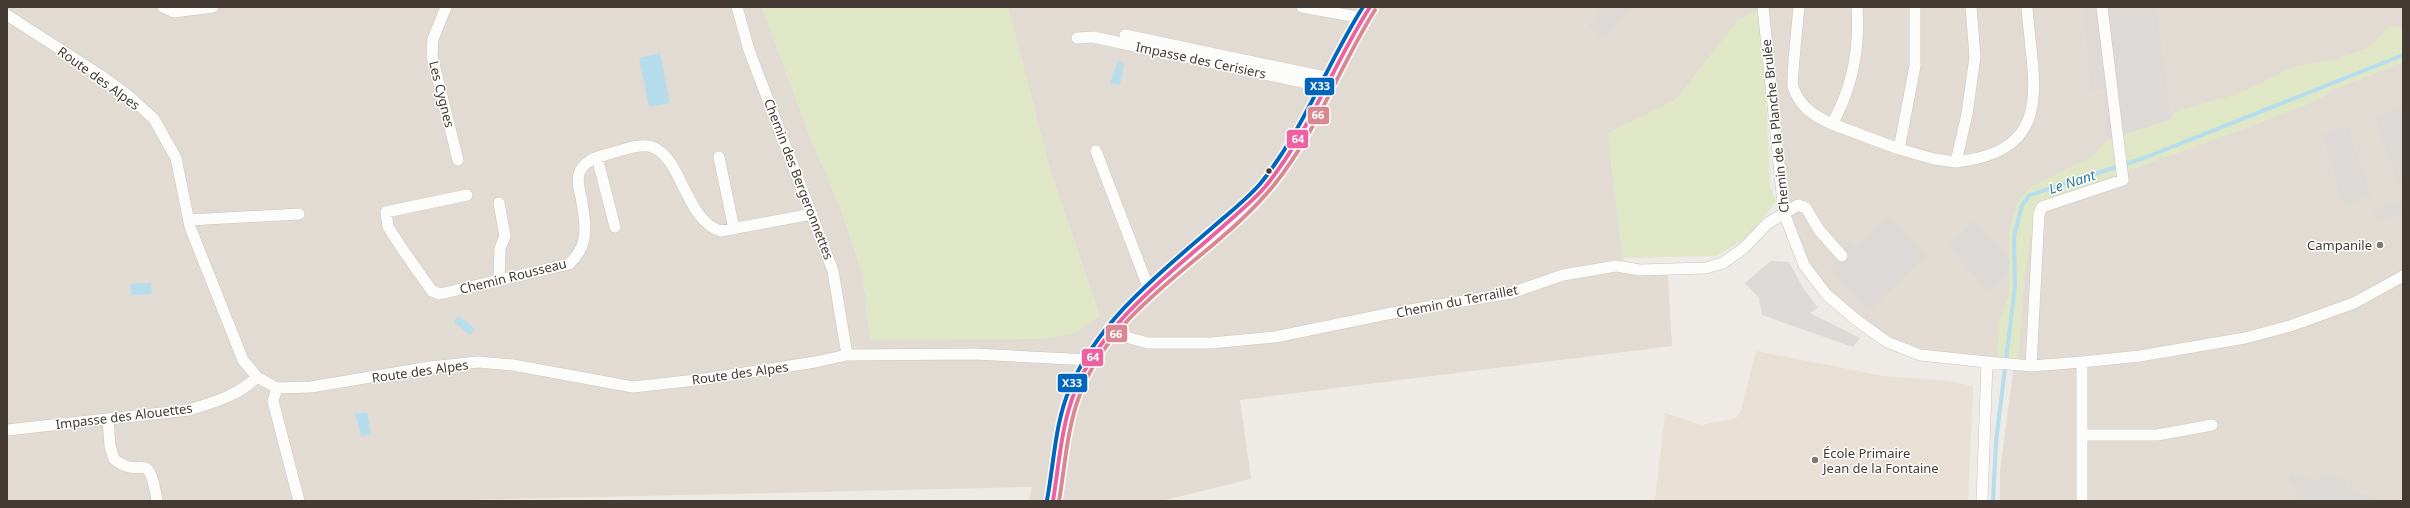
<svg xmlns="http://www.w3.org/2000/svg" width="2410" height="508" viewBox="0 0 2410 508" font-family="'Noto Sans',sans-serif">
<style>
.residential{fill:#e2dbd3}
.education{fill:#e9e0d5}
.green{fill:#dfe7c6}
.parking{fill:#ddd9d6}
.water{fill:#b6ddec}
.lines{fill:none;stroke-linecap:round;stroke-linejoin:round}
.stream{stroke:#b6ddec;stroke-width:4}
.minor-casing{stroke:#cac6c2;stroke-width:12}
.secondary-casing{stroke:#cec7be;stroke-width:17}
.minor{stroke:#fcfcfb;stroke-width:11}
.secondary{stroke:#f6f2ed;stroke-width:16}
.bus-1-casing{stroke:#fff;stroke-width:7}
.bus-2-casing{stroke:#fff;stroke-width:7}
.bus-3-casing{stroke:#fff;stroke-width:7}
.bus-1{stroke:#ec619f;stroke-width:4}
.bus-2{stroke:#d98892;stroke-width:4}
.bus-3{stroke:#0065bd;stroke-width:4}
.bus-dot{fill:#423a33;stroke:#fff;stroke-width:1.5}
.poi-dot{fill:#7e7872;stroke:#fff;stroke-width:1.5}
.labels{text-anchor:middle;stroke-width:3;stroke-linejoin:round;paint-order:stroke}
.street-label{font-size:13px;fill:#423a33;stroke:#fff}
.poi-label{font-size:13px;fill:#423a33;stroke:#fff;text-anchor:end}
.water-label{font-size:14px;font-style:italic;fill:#2c7a9c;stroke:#fff}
.line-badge{stroke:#fff;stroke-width:1.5}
.badge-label{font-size:11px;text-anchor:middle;font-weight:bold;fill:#fff}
</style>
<rect width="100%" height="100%" fill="#eeeae6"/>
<path class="residential" d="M7,7h755l48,130 30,69 23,69 7,65 230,-24 -50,-146 -42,-163h754l2,181 -154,-35 14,117 44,5 4,71 -432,54 11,79 -90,22h-132l3,-14 -606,14h-419z
M1763,7h640v494h-403v-30l14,-106 -94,-10 -33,-13 -61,-48 -35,-58z"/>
<path class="education" d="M1756,351l128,25 64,5 25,5 -5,115h-313l10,-88 36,12 35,-7 5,-8z"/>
<path class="green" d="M762,7h246l42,163 50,146 -27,18 -29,5 -174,1 -7,-66 -23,-68 -30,-69z
M1762,8l8,179 6,14 -27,35 -32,20 -95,2 -14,-125 67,-33 63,-80z
M2390,25l13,4v34l-71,27 -14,10 -58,23 -203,74 -24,22 -10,71 -4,65 -3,4 -19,-4 2,-34 10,-27v-61l9,-32 11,-13 64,-32 14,-16 64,-21 5,-8 64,-18 56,-27 41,-7 33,-12z"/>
<path class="parking" d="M1603,7h28l-26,33 -17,-14z
M2083,7h73l15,112 -64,21 -3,-50h-13z
M2403,107v75l-5,1 -23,-66z
M2347,126l24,69 -27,11 -22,-71z
M2401,199l2,14 -26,8 -3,-11z
M1889,217l37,39 -57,55 -39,-43 12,-11 -4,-5 12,-11 6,6z
M1974,221l36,39 -1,11 -21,20 -40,-45z
M1771,261l18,1 14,26 15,20 -8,5 50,25 -7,9 -91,-32 -3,-17 -14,-15z
M2292,472l25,10 4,-10 25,9 1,8 39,12h-80l-12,-5 3,-9 -9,-5z"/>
<path class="water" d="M660,53l10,50 -21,4 -10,-49z
M1118,61l4,1 2,3 -4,20 -10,-2z
M151,283l1,11 -21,1 -1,-11z
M459,316l16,13 -5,6 -16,-13z
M367,412l4,22 -10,2 -3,-13 -4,-9z"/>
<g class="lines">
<path class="stream" d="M1993,501l3,-59 19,-156 -1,-49 8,-32 8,-10 114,-37 259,-103"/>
<g class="minor-casing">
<path id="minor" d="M163,7l11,5 39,-5
M446,7l-13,32 -1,17 26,104
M737,7l12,43 84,221 14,84
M1302,7l61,11
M1763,7l21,206 20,52 22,29 29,25 32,23 33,13 67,7 44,4 51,-4 58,-6 105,-18 45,-12 64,-23 49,-27
M1799,7c-1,12 -8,75 -6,80 7,20 21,29 39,37 21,-37 28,-75 25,-117
M7,15l93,60 30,22 24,22 22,39 14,69 53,133 14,17 20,11 34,-1 119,-20 48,-5 35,3 120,22 72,-8 110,-17 32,-7 128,-1 115,6
M1125,35l205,43
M1077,38l16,-1 232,50
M1832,124l67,25 16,-83v-59
M1899,149l35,10 22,3 11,-48 8,-57 -4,-50
M1096,151l51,133 5,8
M597,157l18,70
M719,157l15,72
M1956,162c102,-11 76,-81 71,-155
M467,195l-81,17 2,15 15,23 29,41 8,3 129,-30c21,-19 17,-40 12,-67 -2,-8 -4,-15 -2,-23 3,-11 16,-17 26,-19 12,-3 35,-13 47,-8 30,10 34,75 69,84l91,-17
M499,203l6,33 -5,13 -1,32
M189,220l110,-6
M1114,329l12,8 22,6h63l64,-6 117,-24 119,-20 52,-18 53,-9 24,4 66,-2 17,-5 21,-15 24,-25 30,-18 8,3 13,22 23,26
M2031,366l8,-152 3,-7 81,-27 -21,-173
M277,388l-4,13 26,100
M108,419l2,27 4,13c28,23 34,-14 43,42
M7,430l182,-20c25,-8 50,-15 68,-33
M2083,435h74l55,-10
M1982,501l5,-139
M2082,501v-139"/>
</g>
<g class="secondary-casing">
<path id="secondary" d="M1053,501c7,-36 9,-76 22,-110 26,-66 94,-116 146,-163 14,-12 30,-24 42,-39 20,-24 38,-50 52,-78 18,-35 33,-71 55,-104"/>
</g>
<use href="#minor" class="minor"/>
<use href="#secondary" class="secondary"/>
<g class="bus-1-casing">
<path id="bus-1" d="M1053,501c6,-36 8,-75 22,-110 27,-67 91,-114 144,-161 15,-14 32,-27 46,-43 45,-55 67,-121 105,-180"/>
</g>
<g class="bus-2-casing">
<path id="bus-2" d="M1059,501c6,-35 8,-73 21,-107 35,-92 135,-136 194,-209 43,-53 65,-118 101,-175"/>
</g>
<g class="bus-3-casing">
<path id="bus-3" d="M1047,500c7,-37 8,-78 23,-112 29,-68 89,-114 143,-161 16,-14 33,-27 47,-43 44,-54 66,-119 103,-177"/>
</g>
<use href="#bus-1" class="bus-1"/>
<use href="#bus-2" class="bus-2"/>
<use href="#bus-3" class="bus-3"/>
</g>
<circle class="bus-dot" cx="1269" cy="171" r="3.5"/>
<g class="poi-dot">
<circle cx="2380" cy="245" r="4"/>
<circle cx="1815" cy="460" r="4"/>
</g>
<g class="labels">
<g class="street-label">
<text transform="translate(1201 60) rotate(12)" y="5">Impasse des Cerisiers</text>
<text transform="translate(99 78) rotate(36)" y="5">Route des Alpes</text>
<text transform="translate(442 94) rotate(76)" y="5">Les Cygnes</text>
<text transform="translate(1775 126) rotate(-96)" y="5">Chemin de la Planche Brulée</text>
<text transform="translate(799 179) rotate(69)" y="5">Chemin des Bergeronnettes</text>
<text transform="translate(513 276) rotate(-14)" y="5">Chemin Rousseau</text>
<text transform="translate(1457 301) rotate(-11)" y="5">Chemin du Terraillet</text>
<text transform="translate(420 371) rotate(-8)" y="5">Route des Alpes</text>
<text transform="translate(740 373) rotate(-8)" y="5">Route des Alpes</text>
<text transform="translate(124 416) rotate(-7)" y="5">Impasse des Alouettes</text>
</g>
<g class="poi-label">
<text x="2372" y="250">Campanile</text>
<text x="1823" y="458" text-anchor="start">École Primaire<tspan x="1823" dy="15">Jean de la Fontaine</tspan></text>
</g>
<g class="water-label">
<text transform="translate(2072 182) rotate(-18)" y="5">Le Nant</text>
</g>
</g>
<g class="line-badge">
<rect x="1304" y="77" width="31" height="19" rx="4" fill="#0065bd"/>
<rect x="1307" y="106" width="23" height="19" rx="4" fill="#d98892"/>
<rect x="1286" y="129" width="23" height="20" rx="4" fill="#ec619f"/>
<rect x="1105" y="324" width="23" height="19" rx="4" fill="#d98892"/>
<rect x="1081" y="348" width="23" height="19" rx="4" fill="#ec619f"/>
<rect x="1057" y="373" width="31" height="20" rx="4" fill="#0065bd"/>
</g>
<g class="badge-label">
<text x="1320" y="90">X33</text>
<text x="1318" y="119">66</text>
<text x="1298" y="143">64</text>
<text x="1116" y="338">66</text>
<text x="1093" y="361">64</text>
<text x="1072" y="387">X33</text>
</g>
<rect width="2410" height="508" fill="none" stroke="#423a33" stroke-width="16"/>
</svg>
